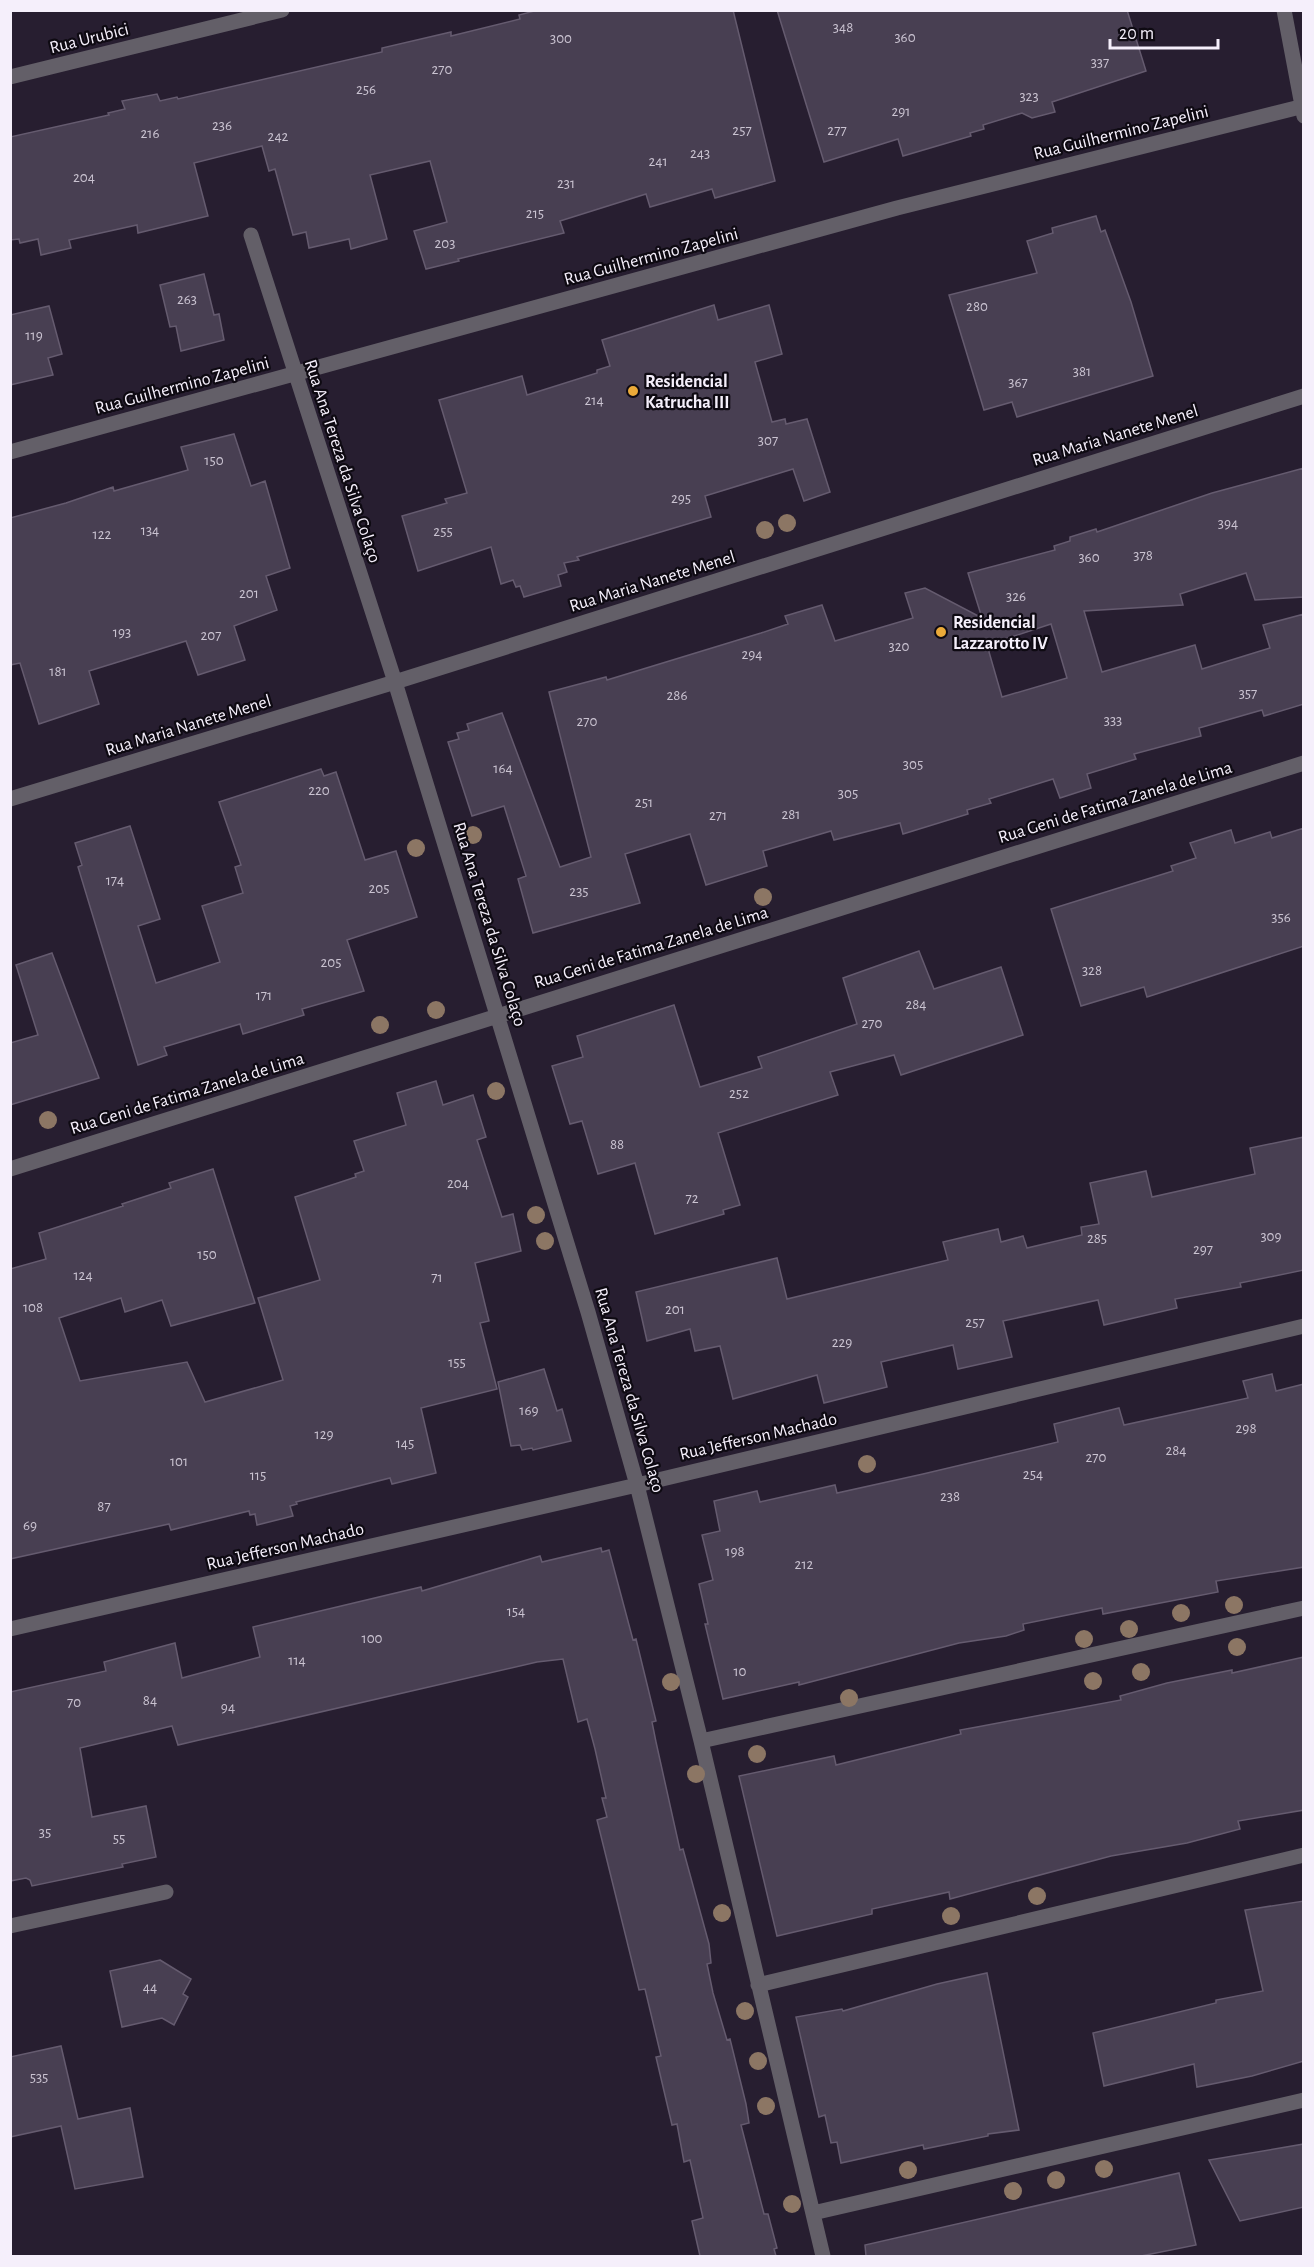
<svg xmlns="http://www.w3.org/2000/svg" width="1314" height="2267" viewBox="0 0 1314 2267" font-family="'Alegreya Sans',sans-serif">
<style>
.building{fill:#483f52;stroke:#655b6f;stroke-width:1.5;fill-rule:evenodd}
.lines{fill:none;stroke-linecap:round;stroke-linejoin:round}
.minor{stroke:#635f68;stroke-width:15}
.tree{fill:#8c7664}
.poi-dot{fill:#ebaa39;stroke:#0e0a12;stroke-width:2}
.labels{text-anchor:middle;stroke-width:4.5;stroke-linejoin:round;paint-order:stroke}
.number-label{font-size:15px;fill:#cac3d1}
.street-label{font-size:18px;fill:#f5effb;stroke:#0e0a12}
.poi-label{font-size:18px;font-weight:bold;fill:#f5effb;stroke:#0e0a12;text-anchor:start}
</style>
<rect width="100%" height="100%" fill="#271e30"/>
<path class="building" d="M538,10h195l42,171 -60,17 -3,-9 -62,18 -4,-13 -86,27 4,12 -106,26 1,2 -33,8 -12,-38 33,-9 -17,-61 -60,14 17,64 -36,10 -2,-10 -40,9 -3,-16 -13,3 -18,-66 -6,2 -7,-25 -68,17 14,53 -70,17 -1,-8 -68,15 2,8 -30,7 -3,-16 -18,4 -1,-4 -9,1v-103l99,-22 -1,-2 17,-4 -3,-8 35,-7 3,7 17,-4 1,2 204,-47v-4l69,-16v4l69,-17 -1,-4z
M777,10h350l19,61 -94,31 3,10 -23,6 -10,-5 -39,12 1,4 -14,4 1,3 -68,20 -5,-17 -74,23z
M1096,216l5,16 4,-2 26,72 22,74 -136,41 -5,-15 -28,8 -35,-115 88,-22 -10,-32 26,-8 -1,-5z
M204,274l10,41 5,-1 5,26 -43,11 -5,-25 -6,1 -10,-42z
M714,305l4,15 51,-15 13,49 -27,8 17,60 13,-3 1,5 21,-5 23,73 -26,9 -11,-32 -88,27 6,21 -134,40 2,3 -15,3 3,9 -9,3 3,11 -37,11 -4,-11 -4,1 -3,-7 -12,4 -10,-37 -73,24 -16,-55 45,-13 -2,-4 22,-6 -28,-93 83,-24 5,19 70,-22v-3l13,-4 -8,-26z
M49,306l13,48 -14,4 5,17 -43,10v-70z
M234,434l17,52 14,-5 25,87 -24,8 11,34 -43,16 11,34 -47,15 -12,-34 -97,30 10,33 -60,20 -19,-61 -10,2v-147l56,-15 47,-16 1,4 74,-21 -7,-23z
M1304,468v129l-49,3 -9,-27 -66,21 3,11 -99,6 18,61 93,-27 7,24 68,-21 -7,-23 41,-11v90l-40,12 -2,-6 -63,18 2,8 -67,18 2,5 -49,15 4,14 -31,10 -7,-19 -64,20 2,4 -24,7 1,4 -65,20 -3,-11 -66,17 -3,-9 -68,20 4,15 -61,19 -16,-51 -65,20 15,49 -107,30 -15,-54 8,-3 -22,-70 -32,10 -24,-74 11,-3 -2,-6 12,-3 -2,-6 35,-11 58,154 31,-10 -42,-165 57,-15 1,3 154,-47 27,-9 -3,-8 37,-11 13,36 78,-23 -8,-25 20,-5 57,30 -14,-45 87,-23 -1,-4 16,-5v-4l26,-8 1,3 115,-39zM1051,624l16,54 -65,19 -15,-52z
M321,769l3,7 12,-4 29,88 31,-9 21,66 -70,23 17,51 -62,18 2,6 -61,19 -3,-10 -76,23 3,8 -29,10 -60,-198 4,-2 -7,-22 55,-17 30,93 -22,7 18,57 64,-21 -18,-56 41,-13 -8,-26 6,-2 -22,-63z
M1304,828v118l-157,51 -3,-10 -63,19 -30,-97 122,-38 -2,-5 25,-8 -6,-15 41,-13 4,13 35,-11 2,6z
M919,951l15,38 67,-22 22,68 -122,40 -7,-20 -64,17 8,23 -120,38 22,72 -17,5 1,4 -69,20 -20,-71 -37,11 -16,-53 -12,3 -18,-58 31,-9 -6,-21 97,-31 26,82 62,-19 -4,-11 99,-33 -14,-46z
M52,953l47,125 -89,27v-62l28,-8 -22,-70z
M436,1081l7,24 30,-10 13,42 -9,3 25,77 11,-3 8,37 -46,12 14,58 -9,2 17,66 -76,19 15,65 -44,11 -2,-6 -94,24 1,2 -7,2 3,10 -36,9 -2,-11 -5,1 -1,-4 -78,19 -2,-6 -159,35v-290l36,-10 -7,-26 84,-27 -1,-2 49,-16 -2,-5 44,-14 42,134 -84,23 -9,-26 -37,12 -4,-14 -62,20 21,63 107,-19 18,40 78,-22 -25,-82 62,-18 -25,-83 61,-20 -1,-3 9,-3 -10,-30 52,-16 -9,-32z
M1304,1137v133l-64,13 1,4 -66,12 2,9 -73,17 -6,-25 -95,21 9,36 -54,12 -5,-24 -72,17 6,25 -63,16 -7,-28 -84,24 -13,-53 -25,5 -5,-22 -43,12 -11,-49 141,-34 10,41 161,-39 -5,-18 55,-13 3,13 22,-6 4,12 55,-13 -1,-8 18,-3 -9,-41 56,-12 6,26 103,-23 -5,-26z
M544,1369l13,42 5,-2 9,32 -38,9 -1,-2 -10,2 -2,-5 -9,1 -13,-64z
M1272,1374l4,17 28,-7v183l-88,14 2,11 -115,22 -1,-6 -79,16 1,6 -18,6 -47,7 -160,42v-3l-76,17 -18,-75h3l-9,-40 14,-4 -11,-45 18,-4 -6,-30 43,-10 3,11 75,-17 2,8 86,-19 135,-32 -4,-18 65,-16 5,17 124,-27 -5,-17z
M601,1548l1,4 7,-2 24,90 3,-1 20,82 -4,1 4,20 24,108 3,-1 26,95 2,19 -4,1 6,29 14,47 3,-1 16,65 3,19 -8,2 23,89h4l9,34 -3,1 2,7h-76l-8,-35 11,-3 -13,-58 -6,2 -7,-38 -5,1 -16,-68 5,-1 -16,-67 -6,1 -42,-170 10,-3 -5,-19h4l-11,-49 -8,-30 -9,3 -15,-63 -26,3 -342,79 -17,4 -6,-19 -92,22 12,69 54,-11 10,51 -34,7 1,3 -91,19 -2,-6 -4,-2 -16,3v-189l96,-21 -2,-9 71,-19 7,35 78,-21 -7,-30 168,-40 1,4 118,-35 2,6z
M1304,1657v153l-66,11 2,8 -53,14 -76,13 -161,43 -1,-7 -77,17v5l-95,22 -38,-160 95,-20 2,9 125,-31 -1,-4 17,-3 144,-27 -1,-4 47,-13 65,-13v3z
M1304,1901v160l-52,15 -55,11 -3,-23 -90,22 -11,-53 123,-30v-3l47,-9 -18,-81z
M160,1960l31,19 -8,15 5,3 -14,28 -12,-7 -40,9 -12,-56z
M987,1973l32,157 -31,4v2l-64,13 -1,-4 -82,18 -4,-21 -6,1 -6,-28 -6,2 -23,-100 46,-8 1,2 94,-27z
M61,2046l17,73 52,-11 13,69 -68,12 -14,-63 -51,11v-80z
M1304,2144v63l-64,14 -31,-61z
M1179,2173l17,72 -55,11h-275l-1,-11z"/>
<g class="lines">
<path class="minor" d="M1284,10l20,106
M10,77l272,-67
M251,235l144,447 193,630 49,173 64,256 122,515
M10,452l887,-244 407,-102
M10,799l385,-117 909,-286
M10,1169l1294,-406
M10,1629l627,-144 667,-159
M701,1741l603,-133
M10,1926l156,-34
M758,1985l546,-130
M813,2213l491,-113"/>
</g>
<g class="tree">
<circle cx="787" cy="523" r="9"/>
<circle cx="765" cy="530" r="9"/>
<circle cx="473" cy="835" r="9"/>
<circle cx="416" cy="848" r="9"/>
<circle cx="763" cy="897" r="9"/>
<circle cx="436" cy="1010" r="9"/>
<circle cx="380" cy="1025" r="9"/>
<circle cx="496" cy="1091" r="9"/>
<circle cx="48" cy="1120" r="9"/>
<circle cx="536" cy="1215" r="9"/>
<circle cx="545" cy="1241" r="9"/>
<circle cx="867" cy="1464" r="9"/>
<circle cx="1234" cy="1605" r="9"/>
<circle cx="1181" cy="1613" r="9"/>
<circle cx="1129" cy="1629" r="9"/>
<circle cx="1084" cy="1639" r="9"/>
<circle cx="1237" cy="1647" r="9"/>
<circle cx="1141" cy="1672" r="9"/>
<circle cx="1093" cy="1681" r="9"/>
<circle cx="671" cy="1682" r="9"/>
<circle cx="849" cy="1698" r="9"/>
<circle cx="757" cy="1754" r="9"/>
<circle cx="696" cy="1774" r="9"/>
<circle cx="1037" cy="1896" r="9"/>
<circle cx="722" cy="1913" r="9"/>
<circle cx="951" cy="1916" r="9"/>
<circle cx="745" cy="2011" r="9"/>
<circle cx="758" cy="2061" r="9"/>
<circle cx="766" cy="2106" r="9"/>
<circle cx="1104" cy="2169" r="9"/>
<circle cx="908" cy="2170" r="9"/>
<circle cx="1056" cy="2180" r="9"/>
<circle cx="1013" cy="2191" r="9"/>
<circle cx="792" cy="2204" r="9"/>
</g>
<g class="poi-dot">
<circle cx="633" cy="391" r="6"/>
<circle cx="941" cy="632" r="6"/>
</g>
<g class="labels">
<g class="number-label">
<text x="843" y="32">348</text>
<text x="905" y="42">360</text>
<text x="561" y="43">300</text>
<text x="1100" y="67">337</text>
<text x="442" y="74">270</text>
<text x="366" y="94">256</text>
<text x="1029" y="101">323</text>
<text x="901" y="116">291</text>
<text x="222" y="130">236</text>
<text x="742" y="135">257</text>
<text x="837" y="135">277</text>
<text x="150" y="138">216</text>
<text x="278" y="141">242</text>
<text x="700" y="158">243</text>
<text x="658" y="166">241</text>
<text x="84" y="182">204</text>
<text x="566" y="188">231</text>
<text x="535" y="218">215</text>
<text x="445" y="248">203</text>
<text x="187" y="304">263</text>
<text x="977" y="311">280</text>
<text x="34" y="340">119</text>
<text x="1082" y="376">381</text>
<text x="1018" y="387">367</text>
<text x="594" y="405">214</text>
<text x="768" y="445">307</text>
<text x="214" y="465">150</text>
<text x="681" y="503">295</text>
<text x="1228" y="528">394</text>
<text x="150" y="535">134</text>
<text x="443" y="536">255</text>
<text x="102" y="539">122</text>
<text x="1143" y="560">378</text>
<text x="1089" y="562">360</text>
<text x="249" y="598">201</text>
<text x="1016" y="601">326</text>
<text x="122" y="637">193</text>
<text x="211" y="640">207</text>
<text x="899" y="651">320</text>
<text x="752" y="659">294</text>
<text x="58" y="676">181</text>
<text x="1248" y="698">357</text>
<text x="677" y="700">286</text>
<text x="1113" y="725">333</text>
<text x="587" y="726">270</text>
<text x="913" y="769">305</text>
<text x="503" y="773">164</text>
<text x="319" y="795">220</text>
<text x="848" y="798">305</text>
<text x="644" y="807">251</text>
<text x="791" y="819">281</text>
<text x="718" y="820">271</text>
<text x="115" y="885">174</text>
<text x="379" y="893">205</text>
<text x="579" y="896">235</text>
<text x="1281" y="922">356</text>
<text x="331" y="967">205</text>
<text x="1092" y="975">328</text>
<text x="264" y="1000">171</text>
<text x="916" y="1009">284</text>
<text x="872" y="1028">270</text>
<text x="739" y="1098">252</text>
<text x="617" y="1149">88</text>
<text x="458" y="1188">204</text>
<text x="692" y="1203">72</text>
<text x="1271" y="1241">309</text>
<text x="1097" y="1243">285</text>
<text x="1203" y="1254">297</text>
<text x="207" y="1259">150</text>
<text x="83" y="1280">124</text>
<text x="437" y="1282">71</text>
<text x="33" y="1312">108</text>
<text x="675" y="1314">201</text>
<text x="975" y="1327">257</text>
<text x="842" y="1347">229</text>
<text x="457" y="1367">155</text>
<text x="529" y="1415">169</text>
<text x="1246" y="1433">298</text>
<text x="324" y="1439">129</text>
<text x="405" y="1448">145</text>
<text x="1176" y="1455">284</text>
<text x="1096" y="1462">270</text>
<text x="179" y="1466">101</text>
<text x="1033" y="1479">254</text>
<text x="258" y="1480">115</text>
<text x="950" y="1501">238</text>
<text x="104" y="1511">87</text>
<text x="30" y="1530">69</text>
<text x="735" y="1556">198</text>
<text x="804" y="1569">212</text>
<text x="516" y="1616">154</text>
<text x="372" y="1643">100</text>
<text x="297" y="1665">114</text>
<text x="740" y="1676">10</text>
<text x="150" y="1705">84</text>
<text x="74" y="1707">70</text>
<text x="228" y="1712">94</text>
<text x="45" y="1837">35</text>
<text x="119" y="1843">55</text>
<text x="150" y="1992">44</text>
<text x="39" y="2082">535</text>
</g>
<g class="street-label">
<text transform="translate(89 38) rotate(-14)" y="6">Rua Urubici</text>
<text transform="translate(1121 132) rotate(-14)" y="6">Rua Guilhermino Zapelini</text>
<text transform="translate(651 256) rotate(-15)" y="6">Rua Guilhermino Zapelini</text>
<text transform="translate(182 385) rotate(-15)" y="6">Rua Guilhermino Zapelini</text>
<text transform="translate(1115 435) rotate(-17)" y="6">Rua Maria Nanete Menel</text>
<text transform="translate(343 461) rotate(72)" y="6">Rua Ana Tereza da Silva Colaço</text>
<text transform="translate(652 581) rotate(-17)" y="6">Rua Maria Nanete Menel</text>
<text transform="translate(188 725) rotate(-17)" y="6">Rua Maria Nanete Menel</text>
<text transform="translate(1115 802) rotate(-17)" y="6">Rua Geni de Fatima Zanela de Lima</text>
<text transform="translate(490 924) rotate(73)" y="6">Rua Ana Tereza da Silva Colaço</text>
<text transform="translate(651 947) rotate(-17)" y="6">Rua Geni de Fatima Zanela de Lima</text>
<text transform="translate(187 1093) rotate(-17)" y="6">Rua Geni de Fatima Zanela de Lima</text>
<text transform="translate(630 1390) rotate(74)" y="6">Rua Ana Tereza da Silva Colaço</text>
<text transform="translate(758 1436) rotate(-13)" y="6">Rua Jefferson Machado</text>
<text transform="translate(285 1546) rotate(-13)" y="6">Rua Jefferson Machado</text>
</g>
<g class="poi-label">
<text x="645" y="387">Residencial<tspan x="645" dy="21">Katrucha III</tspan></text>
<text x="953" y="628">Residencial<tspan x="953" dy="21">Lazzarotto IV</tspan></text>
</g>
</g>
<rect width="1314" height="2267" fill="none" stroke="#f5effb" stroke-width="24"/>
<path d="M1110 39v9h108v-9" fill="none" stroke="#f5effb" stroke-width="3"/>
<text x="1119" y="39" font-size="18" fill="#f5effb" stroke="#0e0a12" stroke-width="4.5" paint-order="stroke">20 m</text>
</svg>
